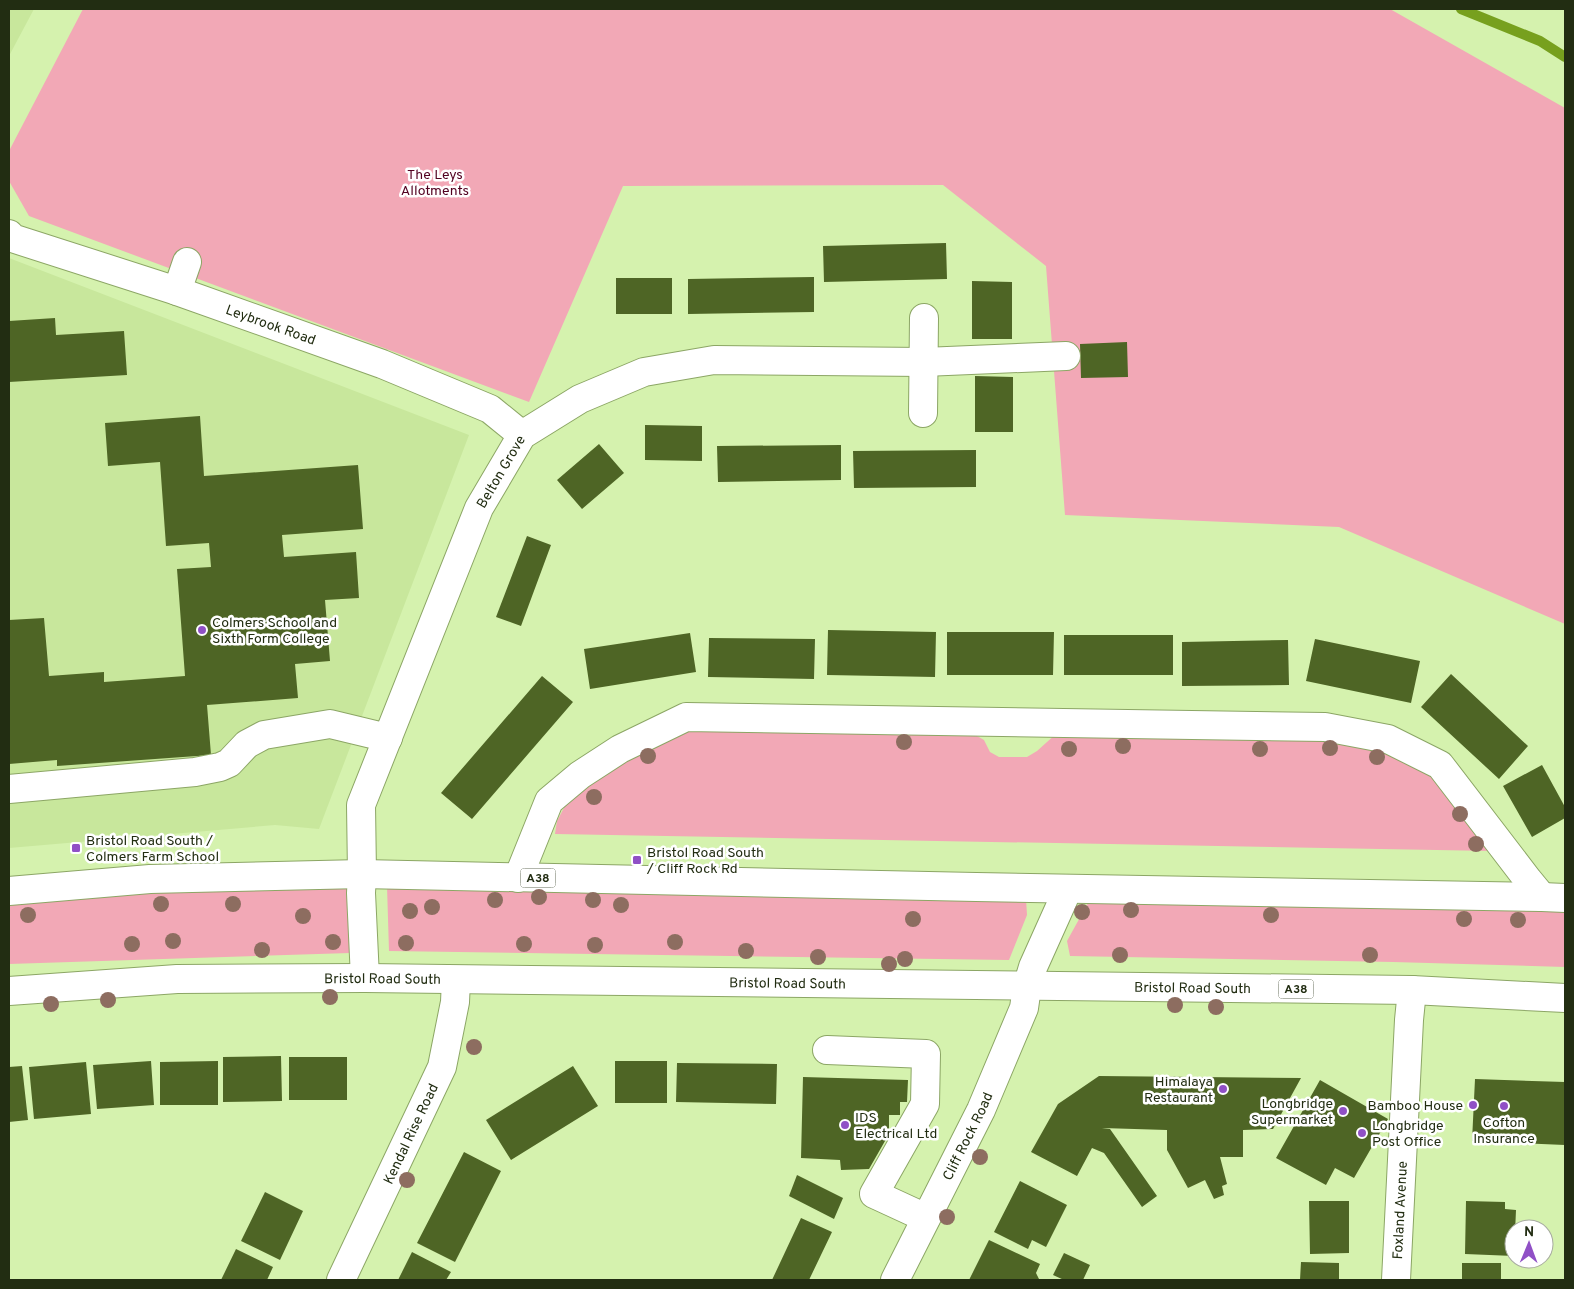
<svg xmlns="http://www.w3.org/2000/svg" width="1574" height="1289" viewBox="0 0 1574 1289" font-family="Overpass,sans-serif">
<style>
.built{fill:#c8e79c}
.green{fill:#f2a8b6}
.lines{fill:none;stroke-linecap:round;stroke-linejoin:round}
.stream{stroke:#77a01e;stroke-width:10}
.building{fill:#4e6525}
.minor-casing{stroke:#8ca665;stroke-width:30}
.highway-casing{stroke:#8ca665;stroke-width:30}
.minor{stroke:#fff;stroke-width:28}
.highway{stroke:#fff;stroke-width:28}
.tree{fill:#8d6d60}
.poi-dot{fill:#9050c6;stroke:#fff;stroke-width:2}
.labels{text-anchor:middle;stroke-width:5;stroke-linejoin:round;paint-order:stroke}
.shield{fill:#fff;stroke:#646c59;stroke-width:1}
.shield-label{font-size:12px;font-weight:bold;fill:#222d12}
.park-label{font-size:14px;fill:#520120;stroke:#fff}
.street-label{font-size:14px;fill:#222d12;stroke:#fff}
.poi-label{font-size:14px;fill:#222d12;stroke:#fff;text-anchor:start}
</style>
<rect width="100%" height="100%" fill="#d5f2ae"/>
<path class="built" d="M9,9h25l-25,47z
M9,258l460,177 -150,394 -44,-4 -266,23z"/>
<path class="green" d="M83,9h1307l175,99v516l-226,-97 -274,-12 -19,-249 -103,-81 -320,1 -94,216 -500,-186 -20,-35v-30z
M698,728l272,4 14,8 6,12 9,5h28l10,-6 20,-18 267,1 62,15 50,28 56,74 -937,-17 2,-13 8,-15 17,-16 61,-39z
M347,886l3,67 -341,11v-63l149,-11z
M387,886l639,13 1,16 -18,45 -620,-9z
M1088,903l477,8v56l-172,-5 -323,-6 -3,-15z"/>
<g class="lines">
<path class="stream" d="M1461,9l79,32 25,16"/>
</g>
<path class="building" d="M946,243l1,36 -123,3 -1,-36z
M814,277v35l-126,2v-35z
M616,278h56v36h-56z
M972,281l40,1v57h-40z
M55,318l1,17 68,-4 3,44 -118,7v-61z
M1127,342l1,35 -47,1 -1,-34z
M975,376l38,1v55h-38z
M200,416l4,60 154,-11 5,64 -81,6 2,22 72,-5 3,46 -34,2 5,61 -35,3 3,34 -91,7 4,50 -154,11v-6l-48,4v-144l35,-2 5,58 55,-4v10l81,-6 -8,-107 34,-2 -2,-24 -43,3 -6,-84 -52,4 -3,-43z
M645,425l57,1v35l-57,-1z
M599,444l25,29 -42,36 -25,-29z
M841,445v35l-123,2 -1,-36z
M976,450v37l-122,1 -1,-37z
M527,536l24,9 -30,81 -25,-9z
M828,630l108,2 -1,45 -108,-2z
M947,632h107l-1,43h-106z
M690,633l6,39 -106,17 -6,-40z
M1064,635h109v40h-109z
M709,638l106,1 -1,40 -106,-2z
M1315,639l105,22 -9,42 -105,-22z
M1288,640l1,45 -107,1v-44z
M1451,674l77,72 -29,33 -78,-72z
M542,676l31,26 -101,117 -31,-26z
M1542,765l23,42v11l-33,19 -29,-51z
M281,1056l1,45 -59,1v-45z
M289,1057h58v43h-58z
M151,1061l3,44 -57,4 -4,-44z
M218,1061v44h-58v-43z
M615,1061h52v42h-52z
M86,1062l5,52 -57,5 -5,-52z
M677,1063l100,1 -1,40 -100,-2z
M22,1066l6,54 -19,2v-55z
M573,1066l25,40 -87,54 -25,-40z
M1099,1076l202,2 -28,51 -30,1v27h-23l7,27 -5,2 2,9 -10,4 -9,-19 -17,8 -21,-38v-20l-65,-2 8,1 47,67 -15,11 -38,-54 -12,-5 -15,28 -46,-24 27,-48z
M803,1077l105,3 -1,22h-7v13h-11v19l-20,35 -28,1 -1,-10 -39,-2z
M1475,1079l90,3v63l-93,-4z
M1320,1080l68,39 -34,59 -19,-10 -9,17 -50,-27z
M464,1152l37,19 -46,91 -38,-19z
M797,1175l46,23 -9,21 -45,-23z
M1020,1181l47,24 -21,42 -14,-7 -4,9 -34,-17z
M265,1192l38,19 -23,49 -39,-19z
M1309,1201h40v52l-39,1z
M1466,1201l39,1v7l11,1 -2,46 -49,-2z
M801,1218l31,14 -23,48h-37z
M989,1240l51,24 -4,9 3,6 -1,1h-69z
M236,1249l37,18 -6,13h-46z
M412,1252l39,20 -5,8h-48z
M1064,1253l26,12 -7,15h-19l-11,-5z
M1301,1262l38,1v17h-39z
M1462,1263h39v17h-39z"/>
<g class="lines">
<g class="minor-casing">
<g id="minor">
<path id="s1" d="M9,234l3,4 165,53 205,73 108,45 32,26"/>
<path d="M177,291l10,-29"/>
<path d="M923,413l1,-95"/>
<path d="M9,789l186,-17 25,-5 9,-4 18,-19 17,-9 66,-11 58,14"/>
<path id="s2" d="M362,874l-1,-69 118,-297 43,-73 58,-36 64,-27 70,-12 210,2 142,-6"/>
<path d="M518,878l31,-77 31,-26 40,-26 66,-32 639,10 63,12 52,26 88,115 14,17"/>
<path d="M827,1050l99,4 -1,50 -51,90 52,24"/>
<path id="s3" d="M341,1280l101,-213 13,-65 1,-22"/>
<path id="s4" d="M895,1280l86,-170 43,-102 3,-21"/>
<path id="s5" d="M1396,1280l13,-260 3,-30"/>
</g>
</g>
<g class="highway-casing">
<g id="highway">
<path d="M362,874l-1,19 4,85"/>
<path d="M9,891l141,-12 212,-5 614,13 566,10 23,1"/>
<path d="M1027,987l6,-20 35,-78"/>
<path id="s6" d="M9,991l168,-12 188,-1 1047,12 153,8"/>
</g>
</g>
<use href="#minor" class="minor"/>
<use href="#highway" class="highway"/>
</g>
<g class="tree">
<circle cx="904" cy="742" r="8"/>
<circle cx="1123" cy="746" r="8"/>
<circle cx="1330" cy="748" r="8"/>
<circle cx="1069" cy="749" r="8"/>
<circle cx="1260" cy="749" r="8"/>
<circle cx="648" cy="756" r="8"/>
<circle cx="1377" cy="757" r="8"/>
<circle cx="594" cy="797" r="8"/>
<circle cx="1460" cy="814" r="8"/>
<circle cx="1476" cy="844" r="8"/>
<circle cx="539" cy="897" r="8"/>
<circle cx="495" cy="900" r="8"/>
<circle cx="593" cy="900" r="8"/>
<circle cx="161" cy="904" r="8"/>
<circle cx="233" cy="904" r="8"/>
<circle cx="621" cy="905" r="8"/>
<circle cx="432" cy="907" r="8"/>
<circle cx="1131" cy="910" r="8"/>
<circle cx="410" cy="911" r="8"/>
<circle cx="1082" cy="912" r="8"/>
<circle cx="28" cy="915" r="8"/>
<circle cx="1271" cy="915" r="8"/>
<circle cx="303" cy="916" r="8"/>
<circle cx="913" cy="919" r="8"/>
<circle cx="1464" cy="919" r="8"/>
<circle cx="1518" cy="920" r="8"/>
<circle cx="173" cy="941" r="8"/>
<circle cx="333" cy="942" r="8"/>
<circle cx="675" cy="942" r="8"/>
<circle cx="406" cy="943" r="8"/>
<circle cx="132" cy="944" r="8"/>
<circle cx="524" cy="944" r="8"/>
<circle cx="595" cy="945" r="8"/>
<circle cx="262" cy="950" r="8"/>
<circle cx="746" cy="951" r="8"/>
<circle cx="1120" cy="955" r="8"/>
<circle cx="1370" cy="955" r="8"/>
<circle cx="818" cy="957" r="8"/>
<circle cx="905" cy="959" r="8"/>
<circle cx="889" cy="964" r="8"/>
<circle cx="330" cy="997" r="8"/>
<circle cx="108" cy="1000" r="8"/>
<circle cx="51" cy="1004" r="8"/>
<circle cx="1175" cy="1005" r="8"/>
<circle cx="1216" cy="1007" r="8"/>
<circle cx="474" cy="1047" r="8"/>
<circle cx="980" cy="1157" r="8"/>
<circle cx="407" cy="1180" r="8"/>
<circle cx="947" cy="1217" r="8"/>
</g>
<g class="poi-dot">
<circle cx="202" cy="630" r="5"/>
<rect x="71" y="843" width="10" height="10" rx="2.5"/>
<rect x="632" y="855" width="10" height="10" rx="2.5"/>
<circle cx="1223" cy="1089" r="5"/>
<circle cx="1473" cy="1105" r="5"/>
<circle cx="1504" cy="1106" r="5"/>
<circle cx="1343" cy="1111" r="5"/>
<circle cx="845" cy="1125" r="5"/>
<circle cx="1362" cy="1133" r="5"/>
</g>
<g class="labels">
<g class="shield">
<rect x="520.5" y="868.5" width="35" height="19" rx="4"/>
<rect x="1278.5" y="979.5" width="35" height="19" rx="4"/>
</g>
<g class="shield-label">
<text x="538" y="882">A38</text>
<text x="1296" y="993">A38</text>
</g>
<g class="park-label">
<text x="435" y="179">The Leys<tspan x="435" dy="16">Allotments</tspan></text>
</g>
<g class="street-label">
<text dy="5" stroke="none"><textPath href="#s1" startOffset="278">Leybrook Road</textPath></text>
<text dy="5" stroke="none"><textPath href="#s2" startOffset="431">Belton Grove</textPath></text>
<text dy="5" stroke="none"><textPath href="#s6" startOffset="374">Bristol Road South</textPath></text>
<text dy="5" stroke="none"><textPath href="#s6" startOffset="779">Bristol Road South</textPath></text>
<text dy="5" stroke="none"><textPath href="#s6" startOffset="1184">Bristol Road South</textPath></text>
<text dy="5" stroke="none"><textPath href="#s3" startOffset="162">Kendal Rise Road</textPath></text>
<text dy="5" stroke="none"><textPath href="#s4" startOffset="161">Cliff Rock Road</textPath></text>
<text dy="5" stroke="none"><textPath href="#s5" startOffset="70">Foxland Avenue</textPath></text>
</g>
<g class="poi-label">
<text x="212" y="627">Colmers School and<tspan x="212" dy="16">Sixth Form College</tspan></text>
<text x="86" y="845">Bristol Road South /<tspan x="86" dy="16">Colmers Farm School</tspan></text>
<text x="647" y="857">Bristol Road South<tspan x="647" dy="16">/ Cliff Rock Rd</tspan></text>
<text x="1213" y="1086" text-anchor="end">Himalaya<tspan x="1213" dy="16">Restaurant</tspan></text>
<text x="1333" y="1108" text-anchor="end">Longbridge<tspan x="1333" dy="16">Supermarket</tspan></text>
<text x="1463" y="1110" text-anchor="end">Bamboo House</text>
<text x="855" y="1122">IDS<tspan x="855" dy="16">Electrical Ltd</tspan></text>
<text x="1504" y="1127" text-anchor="middle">Cofton<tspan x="1504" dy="16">Insurance</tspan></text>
<text x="1372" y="1130">Longbridge<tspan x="1372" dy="16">Post Office</tspan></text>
</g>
</g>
<rect width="1574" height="1289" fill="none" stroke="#222d12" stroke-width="20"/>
<g transform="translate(1529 1244) rotate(1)"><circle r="24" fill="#ffffff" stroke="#a7aba0"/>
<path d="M0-4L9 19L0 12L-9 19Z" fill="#9050c6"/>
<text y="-8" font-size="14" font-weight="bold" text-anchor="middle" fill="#222d12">N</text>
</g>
</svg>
